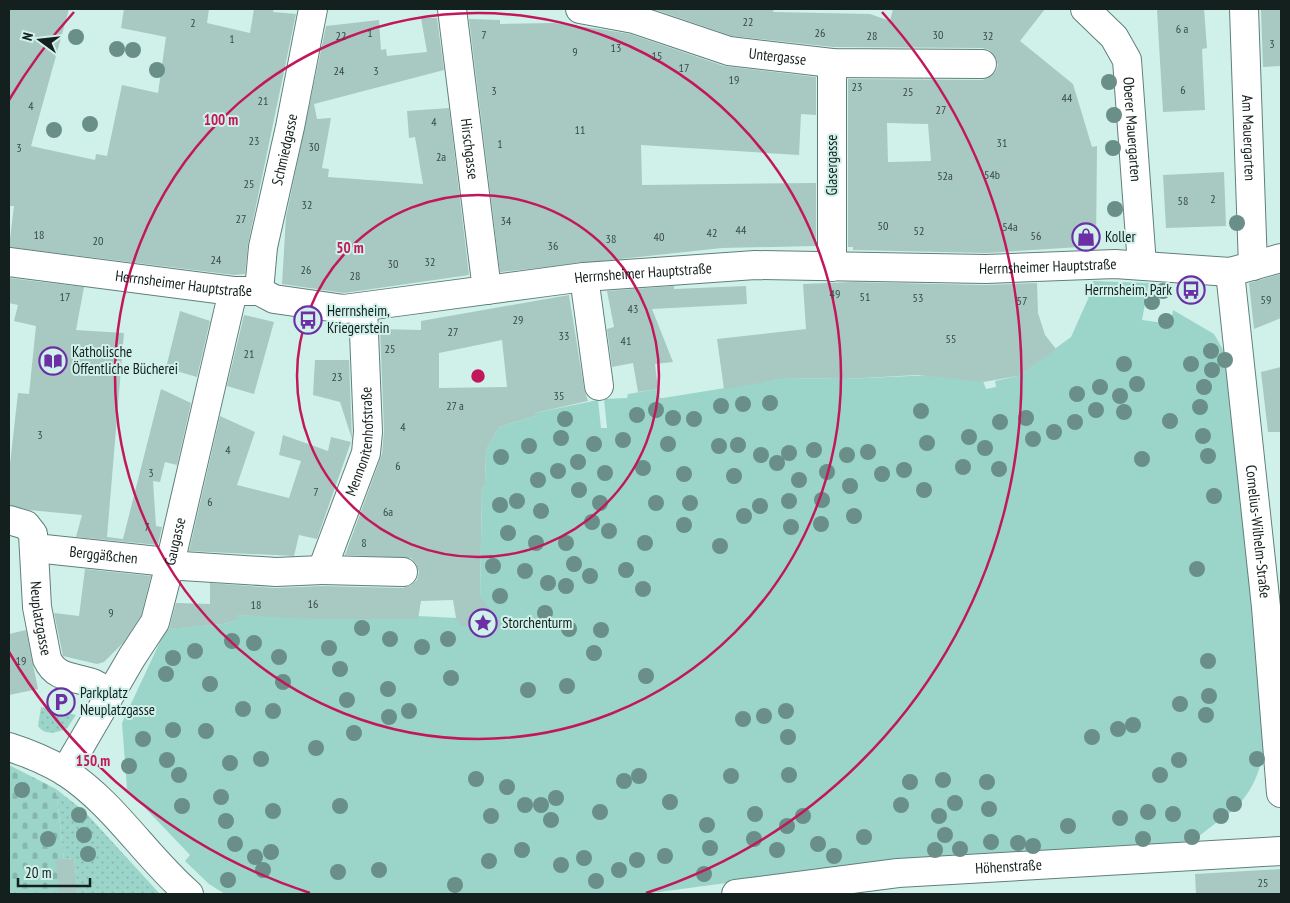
<svg xmlns="http://www.w3.org/2000/svg" width="1290" height="903" viewBox="0 0 1290 903" font-family="'PT Sans Narrow',sans-serif">
<style>
.grass{fill:url(#grass-dots)}
.cemetery{fill:url(#cemetery-stones)}
.park{fill:#9bd5ca}
.building{fill:#a8c8c2;fill-rule:evenodd}
.lines{fill:none;stroke-linecap:round;stroke-linejoin:round}
.minor-casing{stroke:#617f7a;stroke-width:30}
.major-casing{stroke:#617f7a;stroke-width:30}
.minor{stroke:#fff;stroke-width:28}
.major{stroke:#fff;stroke-width:28}
.tree{fill:#698f88}
.ring{fill:none;stroke:#c2185b;stroke-width:2.5}
.labels{text-anchor:middle;stroke-width:4;stroke-linejoin:round;paint-order:stroke}
.number-label{font-size:12px;fill:#394a47}
.street-label{font-size:15px;fill:#14201e;stroke:#d0f1ea}
.poi-label{font-size:15px;fill:#14201e;stroke:#d0f1ea;text-anchor:start}
.centre{fill:#c2185b;stroke:#d0f1ea;stroke-width:2.5}
.ring-label{font-size:15px;text-anchor:middle;font-weight:bold;fill:#c2185b;stroke:#d0f1ea;stroke-width:4;stroke-linejoin:round;paint-order:stroke}
</style>
<defs>
<pattern id="grass-dots" width="8" height="8" patternUnits="userSpaceOnUse" patternTransform="scale(1.25)"><rect width="8" height="8" fill="#9bd5ca"/><path d="M2 2h.1M6 6h.1" fill="none" stroke="#85b7ad" stroke-width="1.8" stroke-linecap="round"/></pattern>
<pattern id="cemetery-stones" width="16" height="16" patternUnits="userSpaceOnUse" patternTransform="scale(1.25)"><rect width="16" height="16" fill="#9bd5ca"/><path d="M2 7V4a2 2 0 0 1 4 0v3zM10 15v-3a2 2 0 0 1 4 0v3z" fill="#85b7ad"/></pattern>
</defs>
<rect width="100%" height="100%" fill="#d0f1ea"/>
<path class="grass" d="M41,707l35,8 -9,13c-9,5 -22,8 -29,-2z
M56,789l28,22 76,83h-82l-4,-36 -10,1z"/>
<path class="cemetery" d="M9,765l47,24 12,105h-59z"/>
<path class="park" d="M1093,281l56,2 -7,37 29,4 2,-14 41,24 14,24c11,101 23,203 30,304 3,36 13,78 -1,113 -13,34 -35,41 -61,64v3l-296,18 -256,34h-419l-16,-10 -24,-23 5,-6 -63,-66 -5,-66 44,-94 57,-5 14,-4v-5l181,4v-3l38,2 4,3 20,-22 2,-113h3l1,-36 13,-23 36,-11v-3l63,-13 3,28h6l-3,-29 23,-1 1,-4 30,-5 2,9h3l125,-20 56,1 89,-4 50,6 3,8 10,-2 -1,-6 23,-5 53,-39 17,-38z"/>
<path class="building" d="M9,9h60l-38,137 64,14 1,-6 11,2 15,-71 36,8 8,-56 -45,-9 3,-19h85l-2,14 43,10 4,-24h20l-1,3 23,2 -48,230 -3,30 -11,1 -225,-28 5,-41h-5z
M653,9h121l-1,3 97,2 20,7 3,-12h152l-25,32 53,43 19,63 5,-1 -1,100 -110,7 -133,-3v-3h-5v-168l134,1 8,-3 6,-6 2,-6 -3,-9 -6,-6 -7,-2 -149,-1 -101,-11zM887,123l41,1 3,37 -43,1z
M1204,9l3,39 -5,1 3,61 -42,2 -6,-102z
M1261,9h20v57l-18,1z
M421,18h16l7,52 -130,34 3,15 14,-1 -9,50 7,1 -1,8 95,7 -8,-47 -6,1 -2,-27 42,-3 20,167 -125,18 -62,-9 4,-67 40,-191 53,-6 2,30 5,-1 1,7 40,-4z
M469,19l31,1v4l55,-1 45,6 30,5 94,32 92,11v38l-15,-1 -2,41 -158,-10 1,40 174,-2v63l-94,2 -222,24z
M1224,172l2,54 -60,2 -3,-53z
M1281,274v44l-27,11 -5,-46z
M9,278l75,9 -8,43 48,3 -17,204 16,2 38,-150 30,14 -14,62 -12,-3 -5,20 -7,-1 3,45 6,1 -4,18 -82,-8 6,-22 -53,-5 -20,-5v-32l9,-80 11,1 7,-68 -22,-5 4,-16 -9,-2z
M852,282l134,3 51,-2 1,30 7,22 11,14 -38,27 -35,6 -65,-7 -74,4 -56,-1 -64,11 -7,-50 89,-10 -3,-45z
M674,286v3l72,-3 1,18 -95,5 21,53 -18,2 3,25 -20,3 -5,-29 -21,4 -5,-38 7,-2 -7,-36z
M569,295l15,93 4,13 -53,12v3l-36,11 -13,23 -1,36h-3l-2,110 21,29 -22,15 -9,-13 -9,-1 -5,-8 -3,-18 -32,1 -3,18h-107l-74,-4v5l-14,4 -54,5 7,-26 34,1v-21l65,5 47,-2 81,2 8,-3 6,-5 2,-8 -3,-8 -5,-6 -66,-3 37,-101 2,-23 -4,-102 41,1v-9zM502,340l5,47 -68,1v-35z
M180,311l30,10 -13,56 -31,-9z
M244,315l30,7 -20,72 -27,-8z
M315,360h34l3,79 -12,-37 -27,-7z
M1281,367v65h-13l-7,-60z
M220,416l35,16 -18,53 52,13 12,-37 -22,-6 4,-20 45,16 3,-14 20,5 -34,97 -18,-4 -5,21 -105,-5z
M85,569l66,7 -10,40 -18,27 -19,19 -7,2 -34,-8 -9,-43 25,3z
M26,630l12,59 -29,6v-61z
M74,858l4,36h-19l-3,-34z
M1281,869v25h-85l-1,-20z"/>
<g class="lines">
<g class="minor-casing">
<g id="minor">
<path id="s1" d="M452,9l35,281"/>
<path id="s2" d="M580,9l54,10 95,32 103,12 150,1"/>
<path id="s3" d="M1085,9l29,28 13,23 15,205"/>
<path id="s4" d="M1244,9l9,257"/>
<path id="s5" d="M9,262l224,29h26l15,8 70,10 240,-32 171,-12 231,4 129,-5 115,8 51,-14"/>
<path d="M832,267v-204"/>
<path id="s6" d="M1230,272l36,335 15,186"/>
<path d="M584,277l15,109"/>
<path id="s7" d="M259,291l4,-44 27,-120 23,-118"/>
<path id="s8" d="M9,520l17,5 7,9 4,73 10,52c9,20 26,17 45,24 6,2 12,7 18,10"/>
<path id="s9" d="M35,548l123,13 24,5 94,6 46,-2 44,-117 2,-21 -5,-124"/>
<path d="M322,570l81,2"/>
<path id="s10" d="M65,772l67,-115 23,-35 15,-58 63,-273"/>
</g>
</g>
<g class="major-casing">
<g id="major">
<path d="M9,747c19,6 38,14 55,24 50,32 81,85 125,123"/>
<path id="s11" d="M736,894l162,-21 383,-22"/>
</g>
</g>
<use href="#minor" class="minor"/>
<use href="#major" class="major"/>
</g>
<g class="tree">
<circle cx="76" cy="37" r="8"/>
<circle cx="117" cy="49" r="8"/>
<circle cx="133" cy="50" r="8"/>
<circle cx="157" cy="70" r="8"/>
<circle cx="1109" cy="82" r="8"/>
<circle cx="1114" cy="115" r="8"/>
<circle cx="90" cy="124" r="8"/>
<circle cx="54" cy="130" r="8"/>
<circle cx="1113" cy="148" r="8"/>
<circle cx="1115" cy="209" r="8"/>
<circle cx="1237" cy="223" r="8"/>
<circle cx="1163" cy="291" r="8"/>
<circle cx="1152" cy="302" r="8"/>
<circle cx="1166" cy="321" r="8"/>
<circle cx="1211" cy="351" r="8"/>
<circle cx="1225" cy="360" r="8"/>
<circle cx="1124" cy="364" r="8"/>
<circle cx="1191" cy="364" r="8"/>
<circle cx="1212" cy="370" r="8"/>
<circle cx="1137" cy="384" r="8"/>
<circle cx="1100" cy="387" r="8"/>
<circle cx="1204" cy="387" r="8"/>
<circle cx="1077" cy="394" r="8"/>
<circle cx="1120" cy="396" r="8"/>
<circle cx="770" cy="403" r="8"/>
<circle cx="743" cy="404" r="8"/>
<circle cx="721" cy="406" r="8"/>
<circle cx="1200" cy="407" r="8"/>
<circle cx="656" cy="410" r="8"/>
<circle cx="1096" cy="410" r="8"/>
<circle cx="921" cy="411" r="8"/>
<circle cx="1124" cy="412" r="8"/>
<circle cx="637" cy="415" r="8"/>
<circle cx="673" cy="418" r="8"/>
<circle cx="1026" cy="418" r="8"/>
<circle cx="565" cy="419" r="8"/>
<circle cx="694" cy="419" r="8"/>
<circle cx="1170" cy="421" r="8"/>
<circle cx="1000" cy="422" r="8"/>
<circle cx="1075" cy="422" r="8"/>
<circle cx="1054" cy="432" r="8"/>
<circle cx="1203" cy="436" r="8"/>
<circle cx="969" cy="437" r="8"/>
<circle cx="561" cy="438" r="8"/>
<circle cx="1033" cy="439" r="8"/>
<circle cx="623" cy="440" r="8"/>
<circle cx="927" cy="443" r="8"/>
<circle cx="594" cy="444" r="8"/>
<circle cx="668" cy="444" r="8"/>
<circle cx="738" cy="445" r="8"/>
<circle cx="529" cy="446" r="8"/>
<circle cx="719" cy="446" r="8"/>
<circle cx="985" cy="448" r="8"/>
<circle cx="814" cy="450" r="8"/>
<circle cx="868" cy="452" r="8"/>
<circle cx="789" cy="453" r="8"/>
<circle cx="761" cy="455" r="8"/>
<circle cx="847" cy="455" r="8"/>
<circle cx="1208" cy="456" r="8"/>
<circle cx="501" cy="457" r="8"/>
<circle cx="1142" cy="459" r="8"/>
<circle cx="578" cy="462" r="8"/>
<circle cx="777" cy="463" r="8"/>
<circle cx="963" cy="467" r="8"/>
<circle cx="643" cy="468" r="8"/>
<circle cx="999" cy="469" r="8"/>
<circle cx="904" cy="470" r="8"/>
<circle cx="558" cy="471" r="8"/>
<circle cx="827" cy="472" r="8"/>
<circle cx="605" cy="473" r="8"/>
<circle cx="684" cy="474" r="8"/>
<circle cx="882" cy="474" r="8"/>
<circle cx="734" cy="476" r="8"/>
<circle cx="538" cy="480" r="8"/>
<circle cx="799" cy="480" r="8"/>
<circle cx="850" cy="486" r="8"/>
<circle cx="579" cy="490" r="8"/>
<circle cx="924" cy="490" r="8"/>
<circle cx="1214" cy="496" r="8"/>
<circle cx="822" cy="500" r="8"/>
<circle cx="517" cy="501" r="8"/>
<circle cx="789" cy="501" r="8"/>
<circle cx="600" cy="503" r="8"/>
<circle cx="656" cy="503" r="8"/>
<circle cx="690" cy="503" r="8"/>
<circle cx="500" cy="505" r="8"/>
<circle cx="760" cy="506" r="8"/>
<circle cx="541" cy="511" r="8"/>
<circle cx="744" cy="516" r="8"/>
<circle cx="854" cy="516" r="8"/>
<circle cx="592" cy="522" r="8"/>
<circle cx="821" cy="524" r="8"/>
<circle cx="684" cy="525" r="8"/>
<circle cx="791" cy="527" r="8"/>
<circle cx="609" cy="531" r="8"/>
<circle cx="508" cy="533" r="8"/>
<circle cx="536" cy="543" r="8"/>
<circle cx="566" cy="543" r="8"/>
<circle cx="645" cy="543" r="8"/>
<circle cx="720" cy="546" r="8"/>
<circle cx="574" cy="564" r="8"/>
<circle cx="493" cy="566" r="8"/>
<circle cx="1197" cy="569" r="8"/>
<circle cx="626" cy="570" r="8"/>
<circle cx="525" cy="571" r="8"/>
<circle cx="590" cy="576" r="8"/>
<circle cx="548" cy="583" r="8"/>
<circle cx="566" cy="586" r="8"/>
<circle cx="643" cy="589" r="8"/>
<circle cx="500" cy="596" r="8"/>
<circle cx="545" cy="613" r="8"/>
<circle cx="362" cy="628" r="8"/>
<circle cx="569" cy="629" r="8"/>
<circle cx="601" cy="630" r="8"/>
<circle cx="390" cy="639" r="8"/>
<circle cx="448" cy="639" r="8"/>
<circle cx="232" cy="641" r="8"/>
<circle cx="254" cy="643" r="8"/>
<circle cx="422" cy="647" r="8"/>
<circle cx="329" cy="648" r="8"/>
<circle cx="195" cy="651" r="8"/>
<circle cx="594" cy="653" r="8"/>
<circle cx="279" cy="657" r="8"/>
<circle cx="173" cy="658" r="8"/>
<circle cx="1208" cy="661" r="8"/>
<circle cx="340" cy="669" r="8"/>
<circle cx="166" cy="674" r="8"/>
<circle cx="646" cy="676" r="8"/>
<circle cx="451" cy="678" r="8"/>
<circle cx="283" cy="682" r="8"/>
<circle cx="210" cy="684" r="8"/>
<circle cx="567" cy="686" r="8"/>
<circle cx="388" cy="689" r="8"/>
<circle cx="528" cy="690" r="8"/>
<circle cx="1209" cy="696" r="8"/>
<circle cx="347" cy="700" r="8"/>
<circle cx="1180" cy="704" r="8"/>
<circle cx="243" cy="709" r="8"/>
<circle cx="273" cy="711" r="8"/>
<circle cx="409" cy="711" r="8"/>
<circle cx="786" cy="711" r="8"/>
<circle cx="1206" cy="715" r="8"/>
<circle cx="764" cy="716" r="8"/>
<circle cx="389" cy="717" r="8"/>
<circle cx="743" cy="719" r="8"/>
<circle cx="1133" cy="725" r="8"/>
<circle cx="1118" cy="729" r="8"/>
<circle cx="173" cy="730" r="8"/>
<circle cx="206" cy="731" r="8"/>
<circle cx="354" cy="733" r="8"/>
<circle cx="788" cy="737" r="8"/>
<circle cx="1092" cy="737" r="8"/>
<circle cx="143" cy="739" r="8"/>
<circle cx="316" cy="748" r="8"/>
<circle cx="261" cy="759" r="8"/>
<circle cx="1257" cy="759" r="8"/>
<circle cx="167" cy="760" r="8"/>
<circle cx="1179" cy="760" r="8"/>
<circle cx="230" cy="763" r="8"/>
<circle cx="129" cy="766" r="8"/>
<circle cx="179" cy="775" r="8"/>
<circle cx="789" cy="775" r="8"/>
<circle cx="1160" cy="775" r="8"/>
<circle cx="639" cy="776" r="8"/>
<circle cx="731" cy="776" r="8"/>
<circle cx="476" cy="779" r="8"/>
<circle cx="943" cy="780" r="8"/>
<circle cx="624" cy="781" r="8"/>
<circle cx="910" cy="782" r="8"/>
<circle cx="987" cy="782" r="8"/>
<circle cx="507" cy="787" r="8"/>
<circle cx="22" cy="790" r="8"/>
<circle cx="221" cy="797" r="8"/>
<circle cx="556" cy="798" r="8"/>
<circle cx="670" cy="802" r="8"/>
<circle cx="955" cy="803" r="8"/>
<circle cx="1234" cy="804" r="8"/>
<circle cx="525" cy="805" r="8"/>
<circle cx="541" cy="805" r="8"/>
<circle cx="901" cy="805" r="8"/>
<circle cx="182" cy="806" r="8"/>
<circle cx="340" cy="806" r="8"/>
<circle cx="989" cy="809" r="8"/>
<circle cx="273" cy="811" r="8"/>
<circle cx="600" cy="812" r="8"/>
<circle cx="1148" cy="812" r="8"/>
<circle cx="755" cy="814" r="8"/>
<circle cx="1173" cy="814" r="8"/>
<circle cx="79" cy="815" r="8"/>
<circle cx="491" cy="816" r="8"/>
<circle cx="803" cy="816" r="8"/>
<circle cx="939" cy="816" r="8"/>
<circle cx="1221" cy="816" r="8"/>
<circle cx="1120" cy="818" r="8"/>
<circle cx="551" cy="820" r="8"/>
<circle cx="226" cy="821" r="8"/>
<circle cx="707" cy="825" r="8"/>
<circle cx="787" cy="826" r="8"/>
<circle cx="1068" cy="826" r="8"/>
<circle cx="84" cy="835" r="8"/>
<circle cx="945" cy="835" r="8"/>
<circle cx="864" cy="837" r="8"/>
<circle cx="1192" cy="837" r="8"/>
<circle cx="48" cy="839" r="8"/>
<circle cx="754" cy="839" r="8"/>
<circle cx="1143" cy="839" r="8"/>
<circle cx="991" cy="842" r="8"/>
<circle cx="1018" cy="843" r="8"/>
<circle cx="235" cy="844" r="8"/>
<circle cx="818" cy="844" r="8"/>
<circle cx="1033" cy="846" r="8"/>
<circle cx="710" cy="848" r="8"/>
<circle cx="960" cy="849" r="8"/>
<circle cx="522" cy="850" r="8"/>
<circle cx="777" cy="850" r="8"/>
<circle cx="935" cy="850" r="8"/>
<circle cx="271" cy="852" r="8"/>
<circle cx="88" cy="854" r="8"/>
<circle cx="665" cy="856" r="8"/>
<circle cx="834" cy="856" r="8"/>
<circle cx="255" cy="857" r="8"/>
<circle cx="584" cy="858" r="8"/>
<circle cx="637" cy="860" r="8"/>
<circle cx="489" cy="861" r="8"/>
<circle cx="561" cy="865" r="8"/>
<circle cx="263" cy="870" r="8"/>
<circle cx="379" cy="870" r="8"/>
<circle cx="619" cy="870" r="8"/>
<circle cx="338" cy="872" r="8"/>
<circle cx="704" cy="874" r="8"/>
<circle cx="228" cy="880" r="8"/>
<circle cx="596" cy="881" r="8"/>
<circle cx="455" cy="885" r="8"/>
</g>
<g class="ring">
<circle cx="478" cy="376" r="181"/>
<circle cx="478" cy="376" r="363"/>
<path d="M310 893A544 544 0 0 1 9 652M9 100A544 544 0 0 1 74 12M882 12A544 544 0 0 1 646 893"/>
</g>
<defs>
<g id="shop-ring" transform="scale(1.4375)"><circle r="9.5" fill="#d0f1ea" stroke="#6c2fa5" stroke-width="1.5"/><path d="M-5-2.5h2.3a2.7 3.5 0 0 1 5.4 0H5L5.5 6h-11ZM-1.5-2.5h3a1.5 2.3 0 0 0-3 0Z" fill="#6c2fa5"/></g>
<g id="bus-ring" transform="scale(1.4375)"><circle r="9.5" fill="#d0f1ea" stroke="#6c2fa5" stroke-width="1.5"/><path d="M-5-6H5V4H4V6H2V4H-2V6H-4V4H-5ZM-3.5-4V0h7V-4ZM-3.5 1.2v1.5H-2V1.2ZM2 1.2v1.5H3.5V1.2Z" fill="#6c2fa5"/></g>
<g id="library-ring" transform="scale(1.4375)"><circle r="9.5" fill="#d0f1ea" stroke="#6c2fa5" stroke-width="1.5"/><path d="M-6-4Q-3-5.5-.7-3.5V5Q-3 3-6 4ZM6-4Q3-5.5 .7-3.5V5Q3 3 6 4Z" fill="#6c2fa5"/></g>
<g id="sight-ring" transform="scale(1.4375)"><circle r="9.5" fill="#d0f1ea" stroke="#6c2fa5" stroke-width="1.5"/><path d="M0-6L1.8-2.2L6-1.7L2.9 1.2L3.7 5.4L0 3.3L-3.7 5.4L-2.9 1.2L-6-1.7L-1.8-2.2Z" fill="#6c2fa5"/></g>
<g id="parking-ring" transform="scale(1.4375)"><circle r="9.5" fill="#d0f1ea" stroke="#6c2fa5" stroke-width="1.5"/><path d="M-3.5-5.5H1a3.5 3.5 0 0 1 0 7H-1V5.5H-3.5ZM-1-3.4V-.6H.8a1.4 1.4 0 0 0 0-2.8Z" fill="#6c2fa5"/></g>
</defs>
<g fill-rule="evenodd">
<use href="#shop-ring" x="1086" y="237"/>
<use href="#bus-ring" x="1191" y="290"/>
<use href="#bus-ring" x="308" y="320"/>
<use href="#library-ring" x="53" y="361"/>
<use href="#sight-ring" x="483" y="623"/>
<use href="#parking-ring" x="61" y="702"/>
</g>
<g class="labels">
<g class="number-label">
<text x="748" y="26">22</text>
<text x="193" y="27">2</text>
<text x="1182" y="33">6 a</text>
<text x="370" y="37">1</text>
<text x="820" y="37">26</text>
<text x="484" y="39">7</text>
<text x="938" y="39">30</text>
<text x="341" y="40">22</text>
<text x="872" y="40">28</text>
<text x="988" y="40">32</text>
<text x="232" y="43">1</text>
<text x="1272" y="48">3</text>
<text x="616" y="52">13</text>
<text x="575" y="56">9</text>
<text x="657" y="60">15</text>
<text x="684" y="72">17</text>
<text x="339" y="75">24</text>
<text x="376" y="75">3</text>
<text x="734" y="84">19</text>
<text x="857" y="91">23</text>
<text x="1183" y="94">6</text>
<text x="494" y="95">3</text>
<text x="908" y="96">25</text>
<text x="1067" y="102">44</text>
<text x="263" y="105">21</text>
<text x="31" y="110">4</text>
<text x="941" y="114">27</text>
<text x="434" y="126">4</text>
<text x="580" y="134">11</text>
<text x="254" y="145">23</text>
<text x="1002" y="147">31</text>
<text x="500" y="148">1</text>
<text x="314" y="151">30</text>
<text x="19" y="152">3</text>
<text x="441" y="161">2a</text>
<text x="992" y="179">54b</text>
<text x="945" y="180">52a</text>
<text x="249" y="188">25</text>
<text x="1213" y="203">2</text>
<text x="1183" y="205">58</text>
<text x="307" y="209">32</text>
<text x="241" y="223">27</text>
<text x="506" y="225">34</text>
<text x="883" y="230">50</text>
<text x="1010" y="231">54a</text>
<text x="741" y="234">44</text>
<text x="919" y="235">52</text>
<text x="712" y="237">42</text>
<text x="39" y="239">18</text>
<text x="1036" y="240">56</text>
<text x="659" y="241">40</text>
<text x="611" y="243">38</text>
<text x="98" y="245">20</text>
<text x="553" y="250">36</text>
<text x="216" y="264">24</text>
<text x="430" y="266">32</text>
<text x="393" y="268">30</text>
<text x="306" y="274">26</text>
<text x="355" y="280">28</text>
<text x="835" y="298">49</text>
<text x="65" y="301">17</text>
<text x="865" y="301">51</text>
<text x="918" y="302">53</text>
<text x="1266" y="304">59</text>
<text x="1022" y="305">57</text>
<text x="633" y="313">43</text>
<text x="518" y="324">29</text>
<text x="453" y="336">27</text>
<text x="564" y="340">33</text>
<text x="951" y="343">55</text>
<text x="626" y="345">41</text>
<text x="390" y="353">25</text>
<text x="249" y="358">21</text>
<text x="337" y="381">23</text>
<text x="559" y="400">35</text>
<text x="455" y="410">27 a</text>
<text x="403" y="431">4</text>
<text x="40" y="439">3</text>
<text x="228" y="454">4</text>
<text x="398" y="470">6</text>
<text x="151" y="477">3</text>
<text x="316" y="496">7</text>
<text x="210" y="506">6</text>
<text x="388" y="516">6a</text>
<text x="147" y="531">7</text>
<text x="364" y="547">8</text>
<text x="313" y="608">16</text>
<text x="256" y="609">18</text>
<text x="111" y="617">9</text>
<text x="21" y="665">19</text>
<text x="1263" y="887">25</text>
</g>
<g class="street-label">
<text dy="5" stroke="none"><textPath href="#s2" startOffset="204">Untergasse</textPath></text>
<text dy="5" stroke="none"><textPath href="#s3" startOffset="136">Oberer Mauergarten</textPath></text>
<text dy="5" stroke="none"><textPath href="#s4" startOffset="129">Am Mauergarten</textPath></text>
<text dy="5" stroke="none"><textPath href="#s7" startOffset="144">Schmiedgasse</textPath></text>
<text dy="5" stroke="none"><textPath href="#s1" startOffset="141">Hirschgasse</textPath></text>
<text transform="translate(832 165) rotate(-90)" y="5">Glasergasse</text>
<text dy="5" stroke="none"><textPath href="#s5" startOffset="1046">Herrnsheimer Hauptstraße</textPath></text>
<text dy="5" stroke="none"><textPath href="#s5" startOffset="641">Herrnsheimer Hauptstraße</textPath></text>
<text dy="5" stroke="none"><textPath href="#s5" startOffset="176">Herrnsheimer Hauptstraße</textPath></text>
<text dy="5" stroke="none"><textPath href="#s9" startOffset="424">Mennonitenhofstraße</textPath></text>
<text dy="5" stroke="none"><textPath href="#s6" startOffset="261">Cornelius-Wilhelm-Straße</textPath></text>
<text dy="5" stroke="none"><textPath href="#s10" startOffset="258">Gaugasse</textPath></text>
<text dy="5" stroke="none"><textPath href="#s9" startOffset="69">Berggäßchen</textPath></text>
<text dy="5" stroke="none"><textPath href="#s8" startOffset="114">Neuplatzgasse</textPath></text>
<text dy="5" stroke="none"><textPath href="#s11" startOffset="274">Höhenstraße</textPath></text>
</g>
<g class="poi-label">
<text x="1105" y="242">Koller</text>
<text x="1172" y="295" text-anchor="end">Herrnsheim, Park</text>
<text x="327" y="316">Herrnsheim,<tspan x="327" dy="17">Kriegerstein</tspan></text>
<text x="72" y="357">Katholische<tspan x="72" dy="17">Öffentliche Bücherei</tspan></text>
<text x="502" y="628">Storchenturm</text>
<text x="80" y="698">Parkplatz<tspan x="80" dy="17">Neuplatzgasse</tspan></text>
</g>
</g>
<circle cx="478" cy="376" r="8" class="centre"/>
<g class="ring-label">
<text x="221" y="125">100 m</text>
<text x="350" y="253">50 m</text>
<text x="93" y="766">150 m</text>
</g>
<rect width="1290" height="903" fill="none" stroke="#14201e" stroke-width="20"/>
<g transform="translate(40 40) rotate(285)" stroke="#d0f1ea" stroke-width="4" paint-order="stroke">
<path d="M0-4L9 19L0 12L-9 19Z" fill="#14201e"/>
<text y="-8" font-size="14" font-weight="bold" text-anchor="middle" fill="#14201e">N</text>
</g>
<path d="M18 878v8h72v-8" fill="none" stroke="#14201e" stroke-width="2.5"/>
<text x="25" y="878" font-size="15" fill="#14201e" stroke="#d0f1ea" stroke-width="4" paint-order="stroke">20 m</text>
</svg>
